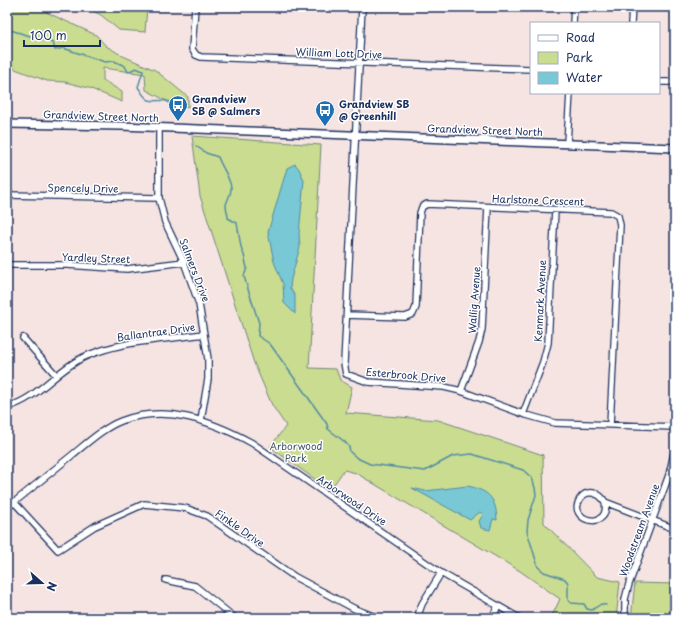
<svg xmlns="http://www.w3.org/2000/svg" width="682" height="625" viewBox="0 0 682 625" font-family="'Playpen Sans',sans-serif">
<style>
.green{fill:#cadc90;stroke:#728677}
.water{fill:#78c8d5;stroke:#538ba5}
.lines{fill:none;stroke-linecap:round;stroke-linejoin:round}
.stream{stroke:#538ba5;stroke-width:1.5}
.minor-casing{stroke:#1b2f5e;stroke-width:8}
.tertiary-casing{stroke:#1b2f5e;stroke-width:10}
.minor{stroke:#fff;stroke-width:5.5}
.tertiary{stroke:#fff;stroke-width:7}
.labels{text-anchor:middle;stroke-width:3;stroke-linejoin:round;paint-order:stroke}
.street-label{font-size:10px;fill:#1b2f5e;stroke:#fff}
.poi-label{font-size:10px;font-weight:bold;fill:#1b2f5e;stroke:#fff;text-anchor:start}
.park-label{font-size:10px;fill:#475a6a;stroke:#fff}
</style>
<rect width="100%" height="100%" fill="#f5e4e2"/>
<filter id="ink" filterUnits="userSpaceOnUse"><feTurbulence type="fractalNoise" baseFrequency=".025" numOctaves="2"/><feDisplacementMap in="SourceGraphic" scale="8" xChannelSelector="R" yChannelSelector="G"/><feConvolveMatrix kernelMatrix="1 2 1 2 8 2 1 2 1" color-interpolation-filters="sRGB"/></filter>
<g filter="url(#ink)">
<path class="green" d="M7,7h33l8,6 48,22 10,11 17,10 32,14 33,27v10l-23,-7 -19,-10 -1,-16 -42,-6v12l19,12v10l-33,-14 -24,-6 -18,-1 -40,-15z
M85,7h62l-2,25 -26,-2 -18,-15z
M192,136l129,9 -12,223 27,1 4,11 12,7 -6,26 92,7 105,35 1,68 53,54 23,5 -4,36h-65l9,-19 -40,-28 -164,-98 -12,-3 -14,20 -60,-43 16,-21 -14,-21 -18,-42 -54,-167z
M635,583l40,1v34h-44z"/>
<path class="water" d="M295,164l4,5 5,11 -5,54 1,13 -9,32 -1,9 5,8v18l-11,-11 -1,-19 -9,-22 -6,-30 19,-64z
M468,486c21,5 28,12 29,34l-4,-1 -3,11 -9,-2 -2,-7 4,-6 -3,-3 -10,8 -58,-32 13,3z"/>
<g class="lines">
<path class="stream" d="M7,29l46,14 2,7 8,-2 42,14 9,-1 11,5 3,6 8,-4 7,3 -5,16c3,4 6,11 11,13 9,3 19,-5 23,9
M196,146l10,7 12,4c4,11 11,19 13,30 1,7 -4,12 -5,18 0,4 2,9 2,13l9,5 4,24 3,8 3,13 -3,8 2,7 13,40 -1,13 12,8 57,80 1,5 17,13 4,5 1,5 7,6 13,6 55,7 28,-15 19,-2 51,16 9,8 3,10 1,7 -8,25 -1,11 11,36 6,5 21,7 3,4v17l3,3 13,1 3,5 5,1 9,-6 5,1
M640,617l4,1
M666,618l4,-6h5"/>
<g class="minor-casing">
<path id="minor" d="M195,7l-3,42 4,6 5,2 330,12
M362,7l-18,356 2,11 22,8 76,5 17,4 62,23 32,9 120,4
M573,23l1,-16
M631,23l1,-16
M659,82h16
M159,127v71l6,24 19,40 15,42 9,55v20l-7,41
M567,143l3,-50
M7,195l152,3
M7,265h60l60,4 57,-7
M347,315l58,2 8,-3 3,-7 4,-94 2,-6 5,-3 184,8 7,4 2,9 -10,200
M23,338l33,37
M461,391l18,-49 3,-13 6,-122
M7,407c31,-8 49,-37 77,-50 38,-17 80,-17 120,-23
M523,414l20,-52 5,-19 7,-133
M14,502l44,48 37,-24 49,-22 41,4 22,8 88,61 60,32 23,9
M605,502c6,30 -39,19 -25,-3 7,-11 20,-6 25,3l70,27
M7,508c21,-17 43,-35 64,-52 15,-12 32,-28 50,-35 45,-17 91,0 131,22l189,130 78,45
M166,580l29,6 40,32
M417,618l5,-14 19,-31
M492,618l6,-12
M625,618v-19l4,-15 40,-109 6,-26"/>
</g>
<g class="tertiary-casing">
<path id="tertiary" d="M7,124l114,2 554,22"/>
</g>
<use href="#minor" class="minor"/>
<use href="#tertiary" class="tertiary"/>
</g>
</g>
<defs>
<g id="bus-pin" transform="scale(1)"><path d="M0 17L-7.5 6A9.5 9.5 0 1 1 7.5 6Z" fill="#1f6fb2" stroke="#fff"/><path d="M-5-6H5V4H4V6H2V4H-2V6H-4V4H-5ZM-3.5-4V0h7V-4ZM-3.5 1.2v1.5H-2V1.2ZM2 1.2v1.5H3.5V1.2Z" fill="#fff"/></g>
</defs>
<g fill-rule="evenodd">
<use href="#bus-pin" x="178" y="105"/>
<use href="#bus-pin" x="325" y="110"/>
</g>
<g class="labels">
<g class="street-label">
<text transform="translate(339 53) rotate(2)" y="4">William Lott Drive</text>
<text transform="translate(101 116) rotate(2)" y="4">Grandview Street North</text>
<text transform="translate(485 130) rotate(2)" y="4">Grandview Street North</text>
<text transform="translate(83 188) rotate(1)" y="4">Spencely Drive</text>
<text transform="translate(538 200) rotate(2)" y="4">Harlstone Crescent</text>
<text transform="translate(96 258) rotate(2)" y="4">Yardley Street</text>
<text transform="translate(195 270) rotate(69)" y="4">Salmers Drive</text>
<text transform="translate(474 300) rotate(-86)" y="4">Wallig Avenue</text>
<text transform="translate(540 301) rotate(-87)" y="4">Kenmark Avenue</text>
<text transform="translate(156 332) rotate(-8)" y="4">Ballantrae Drive</text>
<text transform="translate(406 375) rotate(5)" y="4">Esterbrook Drive</text>
<text transform="translate(352 500) rotate(34)" y="4">Arborwood Drive</text>
<text transform="translate(240 528) rotate(35)" y="4">Finkle Drive</text>
<text transform="translate(639 530) rotate(-70)" y="4">Woodstream Avenue</text>
</g>
<g class="poi-label">
<text x="192" y="103">Grandview<tspan x="192" dy="12">SB @ Salmers</tspan></text>
<text x="339" y="108">Grandview SB<tspan x="339" dy="12">@ Greenhill</tspan></text>
</g>
<g class="park-label">
<text x="296" y="450">Arborwood<tspan x="296" dy="12">Park</tspan></text>
</g>
</g>
<rect width="682" height="625" fill="none" stroke="#fff" stroke-width="24"/>
<rect x="12" y="12" width="658" height="601" fill="none" stroke="#1b2f5e" stroke-width="1.5" filter="url(#ink)"/>
<rect x="530" y="22" width="130" height="72" fill="#ffffff" stroke="#a4acbf"/>
<rect x="538" y="35" width="20" height="6" fill="#ffffff" stroke="#a4acbf"/>
<text x="566" y="42" font-size="12" fill="#1b2f5e">Road</text>
<rect x="538" y="52" width="20" height="12" fill="#cadc90" stroke="#a4acbf"/>
<text x="566" y="62" font-size="12" fill="#1b2f5e">Park</text>
<rect x="538" y="72" width="20" height="12" fill="#78c8d5" stroke="#a4acbf"/>
<text x="566" y="82" font-size="12" fill="#1b2f5e">Water</text>
<g transform="translate(42 583) rotate(110)" stroke="#ffffff" stroke-width="3" paint-order="stroke">
<path d="M0-3L7 15L0 10L-7 15Z" fill="#1b2f5e"/>
<text y="-6" font-size="11" font-weight="bold" text-anchor="middle" fill="#1b2f5e">N</text>
</g>
<path d="M24 40v6h76v-6" fill="none" stroke="#1b2f5e" stroke-width="2"/>
<text x="30" y="40" font-size="12" fill="#1b2f5e" stroke="#ffffff" stroke-width="3" paint-order="stroke">100 m</text>
</svg>
